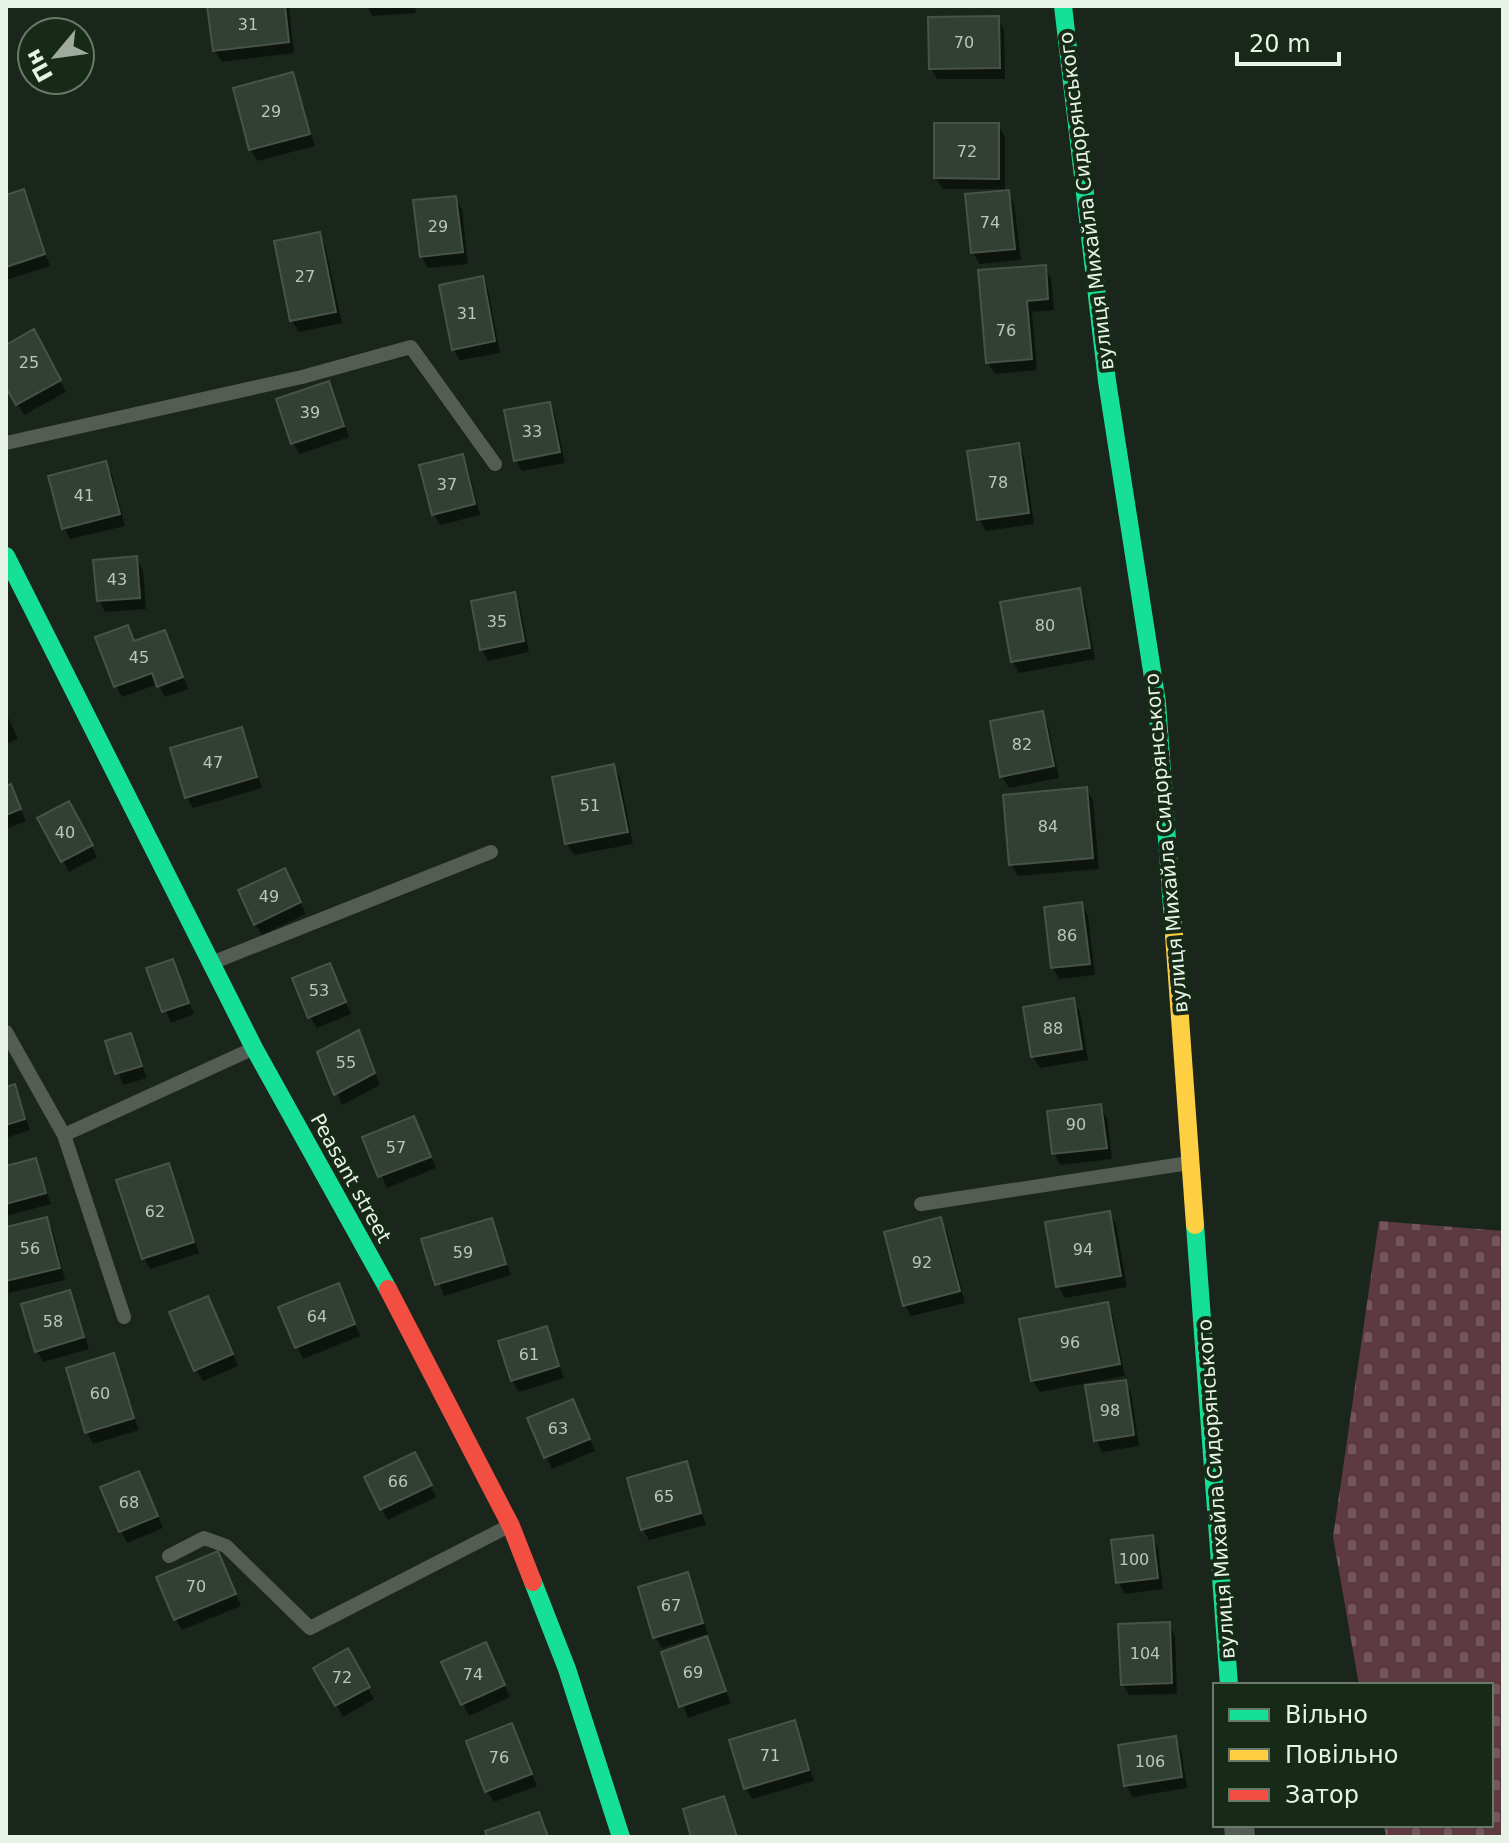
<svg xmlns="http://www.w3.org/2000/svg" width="1509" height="1843" viewBox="0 0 1509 1843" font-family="'DejaVu Sans',sans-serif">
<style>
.cemetery{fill:url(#cemetery-stones)}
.shadow{fill:#0007}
.building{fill:#323f33;stroke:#475248;stroke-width:2}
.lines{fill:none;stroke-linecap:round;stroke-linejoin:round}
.lane{stroke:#545c54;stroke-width:14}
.street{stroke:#545c54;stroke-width:30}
.fast{stroke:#16e098;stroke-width:18}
.slow{stroke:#ffcf43;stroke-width:18}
.jam{stroke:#f24e42;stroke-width:18}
.labels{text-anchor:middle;stroke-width:8;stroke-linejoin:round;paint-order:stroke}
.number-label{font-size:16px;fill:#b9c6b9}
.street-label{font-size:20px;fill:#e6f3e6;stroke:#162a17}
</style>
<defs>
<pattern id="cemetery-stones" width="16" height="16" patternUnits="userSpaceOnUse" patternTransform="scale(2)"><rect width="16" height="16" fill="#5d3942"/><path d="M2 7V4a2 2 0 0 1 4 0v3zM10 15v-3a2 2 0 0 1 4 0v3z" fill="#74565d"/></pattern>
</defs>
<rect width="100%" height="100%" fill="#1a261b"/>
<path class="cemetery" d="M1379,1221l124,10v606h-117l-2,-12h107v-140h-132l-26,-148z"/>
<path class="shadow" d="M209,6h80l5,47 -72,9 -7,-11z
M367,6h48l1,7 -44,3z
M998,18l6,12 1,49h-68l-6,-11z
M292,75l23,71 -58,15 -6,-11z
M998,125l7,12v55l9,11 7,57 -41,4 -7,-11 30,-64h-60l-7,-11z
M23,192l27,74 -44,14v-83z
M455,198l7,11 6,55 -40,4 -6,-11z
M319,234l6,11 17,78 -43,9 -7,-11 -16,-78z
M1045,267l6,11 3,32 -22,2 5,58 -42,4 -7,-11z
M482,278l6,11 12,64 -40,7 -7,-11z
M33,332l33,60 -42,23 -18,-32v-36z
M328,383l21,54 -49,17 -7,-11z
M549,404l6,11 10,48 -43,8 -6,-11z
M1018,446l6,11 10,67 -48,7 -7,-11z
M462,456l6,12 12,47 -40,10 -6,-11z
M105,463l7,12 13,51 -55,13 -6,-11z
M136,559l7,11 3,39 -41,3 -6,-12z
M1079,591l6,11 10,57 -76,14 -6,-12z
M514,594l6,12 9,46 -41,9 -6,-12z
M127,627l8,16 29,-11 24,57 -23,8 -7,-13 -36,13 -6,-11z
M6,713l12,26 -12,5z
M1042,713l6,12 11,53 -50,10 -7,-12z
M241,729l21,59 -69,20 -6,-11z
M613,767l7,11 13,66 -59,11 -7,-11 -13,-66z
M10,786l16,35 -20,8v-41z
M1086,789l7,11 6,69 -81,7 -7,-12z
M69,804l28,53 -28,15 -29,-53z
M291,882l15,32 -44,21 -7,-11z
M1081,904l7,11 7,60 -36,4 -6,-11z
M172,961l22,53 -23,9 -22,-54z
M329,965l22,49 -34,14 -7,-11z
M1073,1001l7,11 8,48 -48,8 -7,-11z
M359,1033l21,52 -38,20 -23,-52z
M130,1035l17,43 -24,7 -16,-42z
M14,1086l16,44 -24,8v-49z
M1100,1106l7,12 5,41 -52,6 -6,-12z
M414,1118l22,50 -49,20 -22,-50z
M35,1160l16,44 -45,12v-48z
M168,1165l31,88 -49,16 -6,-11z
M1109,1213l7,11 11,63 -62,11 -7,-12z
M46,1219l7,12 12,49 -56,13 -3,-64z
M491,1220l20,55 -67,21 -21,-55z
M940,1220l7,11 18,72 -54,13 -6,-11z
M338,1285l22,51 -57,23 -22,-51z
M69,1292l20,57 -46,13 -6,-11z
M1107,1304l6,12 12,60 -85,16 -7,-11 -11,-60z
M214,1310l24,56 -35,15 -7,-11z
M546,1329l18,49 -45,14 -7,-11z
M113,1355l26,75 -46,14 -6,-12z
M1125,1382l6,11 8,53 -37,6 -6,-12z
M578,1412l17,39 -43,18 -23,-50z
M686,1464l20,61 -57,15 -6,-11z
M421,1466l15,31 -48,23 -6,-11z
M144,1484l19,44 -36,15 -25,-55z
M1152,1537l6,11 5,41 -38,5 -7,-12z
M218,1554l23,52 -59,24 -6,-11z
M687,1575l21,59 -46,14 -7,-11z
M1169,1624l6,12 2,58 -48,1 -6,-11z
M706,1639l25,64 -43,15 -25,-65z
M347,1651l27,48 -31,18 -27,-49z
M491,1656l19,41 -41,19 -25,-53z
M794,1723l20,58 -62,18 -6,-11z
M512,1726l25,60 -43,16 -7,-11z
M1175,1738l6,12 6,38 -54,9 -7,-11z
M723,1798l15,39h-45z"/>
<path class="building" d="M207,6h78l4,36 -76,9z
M999,16l1,52 -71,1 -1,-52z
M293,72l17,62 -61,16 -16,-62z
M934,123h65v56l-65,-1z
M24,189l21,65 -39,13v-72z
M1009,190l6,59 -44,4 -6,-59z
M456,196l7,56 -43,5 -7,-57z
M320,232l16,80 -46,9 -16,-80z
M1046,265l2,34 -21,2 5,58 -46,4 -8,-93z
M483,276l12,65 -43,9 -13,-65z
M34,329l27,51 -45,25 -10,-17v-43z
M329,381l15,45 -53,18 -15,-45z
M550,402l10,50 -46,9 -10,-51z
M1019,443l10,70 -52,7 -10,-69z
M463,454l12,50 -43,11 -13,-50z
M106,461l14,53 -58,15 -14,-53z
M137,556l3,42 -43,3 -4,-41z
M1080,588l10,60 -79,14 -11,-60z
M515,592l9,49 -44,9 -9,-49z
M128,625l6,16 31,-11 18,47 -26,10 -5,-14 -38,14 -19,-50z
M1043,711l11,55 -54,11 -10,-56z
M242,727l15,50 -72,21 -15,-50z
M614,764l14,68 -63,12 -13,-67z
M11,784l10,25 -15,6v-29z
M1087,787l6,71 -84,7 -6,-70z
M69,801l24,44 -32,17 -24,-44z
M285,868l16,34 -47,23 -16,-35z
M1082,902l8,62 -39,4 -7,-61z
M173,959l16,44 -27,9 -16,-44z
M330,963l16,39 -38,16 -16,-40z
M1074,998l8,51 -51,8 -8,-50z
M359,1030l16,43 -41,22 -17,-43z
M131,1033l11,33 -27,8 -10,-33z
M15,1084l10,35 -19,6v-38z
M1101,1104l6,44 -55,6 -5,-43z
M414,1116l17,41 -53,20 -16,-40z
M36,1158l10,35 -40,11v-38z
M169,1163l25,79 -52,17 -26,-79z
M1110,1211l11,65 -65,11 -11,-65z
M47,1217l13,51 -54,13v-54z
M941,1217l19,74 -57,15 -19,-74z
M492,1218l14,46 -71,21 -14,-46z
M339,1283l16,41 -60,24 -17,-41z
M70,1290l14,47 -49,15 -14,-48z
M208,1296l25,58 -39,17 -25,-59z
M1108,1302l12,62 -89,17 -12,-62z
M547,1326l12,40 -48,15 -13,-40z
M114,1353l20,65 -49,15 -19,-65z
M1126,1380l8,55 -40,6 -9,-56z
M573,1399l17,40 -46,19 -17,-40z
M415,1452l17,33 -52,25 -16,-33z
M687,1461l14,52 -60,17 -14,-52z
M139,1471l19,45 -39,16 -19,-45z
M1153,1535l5,43 -42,5 -5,-43z
M218,1551l18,43 -62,26 -18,-43z
M688,1572l15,51 -50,15 -15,-51z
M1170,1622l2,61 -51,2 -3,-61z
M707,1636l19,55 -47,16 -18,-55z
M486,1642l19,43 -44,20 -20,-43z
M348,1648l22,39 -35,19 -22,-38z
M795,1720l14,50 -65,19 -15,-49z
M512,1723l20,51 -47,18 -19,-51z
M1176,1736l6,41 -58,9 -6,-41z
M724,1796l13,41h-46l-8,-28z
M539,1812l9,25h-61l-2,-6z"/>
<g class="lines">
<path class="lane" d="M6,443l296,-66 109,-30 84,117
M214,962l277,-110
M6,1032l58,103 186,-85
M64,1135l60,182
M921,1204l268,-41
M169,1556l35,-18 22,8 84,82 199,-102"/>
<path class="street" d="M1239,1825l1,12"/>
<path class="fast" d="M1063,6l44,375 50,322 17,232
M6,556l248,492 134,241
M1195,1225l34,460
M533,1582l34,87 54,168"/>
<path class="slow" d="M1174,935l21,290"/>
<path class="jam" d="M388,1289l123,237 22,56"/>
</g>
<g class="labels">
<g class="number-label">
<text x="248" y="30">31</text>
<text x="964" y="48">70</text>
<text x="271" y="117">29</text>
<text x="967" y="157">72</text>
<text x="990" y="228">74</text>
<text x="438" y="232">29</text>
<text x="305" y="282">27</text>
<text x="467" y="319">31</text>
<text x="1006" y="336">76</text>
<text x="29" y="368">25</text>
<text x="310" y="418">39</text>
<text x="532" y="437">33</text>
<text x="998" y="488">78</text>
<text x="447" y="490">37</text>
<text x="84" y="501">41</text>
<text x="117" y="585">43</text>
<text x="497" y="627">35</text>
<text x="1045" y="631">80</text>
<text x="139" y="663">45</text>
<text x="1022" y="750">82</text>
<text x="213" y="768">47</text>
<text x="590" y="811">51</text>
<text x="1048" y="832">84</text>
<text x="65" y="838">40</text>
<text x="269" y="902">49</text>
<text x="1067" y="941">86</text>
<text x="319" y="996">53</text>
<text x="1053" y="1034">88</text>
<text x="346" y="1068">55</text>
<text x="1076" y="1130">90</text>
<text x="396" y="1153">57</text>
<text x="155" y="1217">62</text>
<text x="30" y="1254">56</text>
<text x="1083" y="1255">94</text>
<text x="463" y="1258">59</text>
<text x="922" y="1268">92</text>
<text x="317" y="1322">64</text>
<text x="53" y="1327">58</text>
<text x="1070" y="1348">96</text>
<text x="529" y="1360">61</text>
<text x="100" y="1399">60</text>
<text x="1110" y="1416">98</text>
<text x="558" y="1434">63</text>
<text x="398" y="1487">66</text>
<text x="664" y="1502">65</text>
<text x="129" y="1508">68</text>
<text x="1134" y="1565">100</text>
<text x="196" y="1592">70</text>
<text x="671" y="1611">67</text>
<text x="1145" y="1659">104</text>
<text x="693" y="1678">69</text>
<text x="473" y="1680">74</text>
<text x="342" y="1683">72</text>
<text x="770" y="1761">71</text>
<text x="499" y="1763">76</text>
<text x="1150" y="1767">106</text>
</g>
<g class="street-label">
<text transform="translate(1086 201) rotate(-97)" y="7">вулиця Михайла Сидорянського</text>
<text transform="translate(1166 843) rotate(-95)" y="7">вулиця Михайла Сидорянського</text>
<text transform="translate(351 1178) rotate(61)" y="7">Peasant street</text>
<text transform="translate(1216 1489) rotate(-94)" y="7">вулиця Михайла Сидорянського</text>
</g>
</g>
<rect width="1509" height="1843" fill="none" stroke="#e6f3e6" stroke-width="16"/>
<rect x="1213" y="1683" width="280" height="144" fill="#162a17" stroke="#697a6a" stroke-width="2"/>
<rect x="1229" y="1709" width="40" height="12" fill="#16e098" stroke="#697a6a" stroke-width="2"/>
<text x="1285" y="1723" font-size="24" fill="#e6f3e6">Вільно</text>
<rect x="1229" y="1749" width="40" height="12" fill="#ffcf43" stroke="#697a6a" stroke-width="2"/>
<text x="1285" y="1763" font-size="24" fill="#e6f3e6">Повільно</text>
<rect x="1229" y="1789" width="40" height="12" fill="#f24e42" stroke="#697a6a" stroke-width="2"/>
<text x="1285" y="1803" font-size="24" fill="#e6f3e6">Затор</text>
<g transform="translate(56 56) rotate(241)"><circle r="38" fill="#162a17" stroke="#697a6a" stroke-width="2"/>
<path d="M0-6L14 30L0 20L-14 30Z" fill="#9fab9f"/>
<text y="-12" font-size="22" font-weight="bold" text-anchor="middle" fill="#e6f3e6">Пн</text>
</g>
<path d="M1237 52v12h102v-12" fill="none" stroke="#e6f3e6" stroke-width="4"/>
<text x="1249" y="52" font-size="24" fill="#e6f3e6" stroke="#162a17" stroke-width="6" paint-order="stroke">20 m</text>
</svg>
